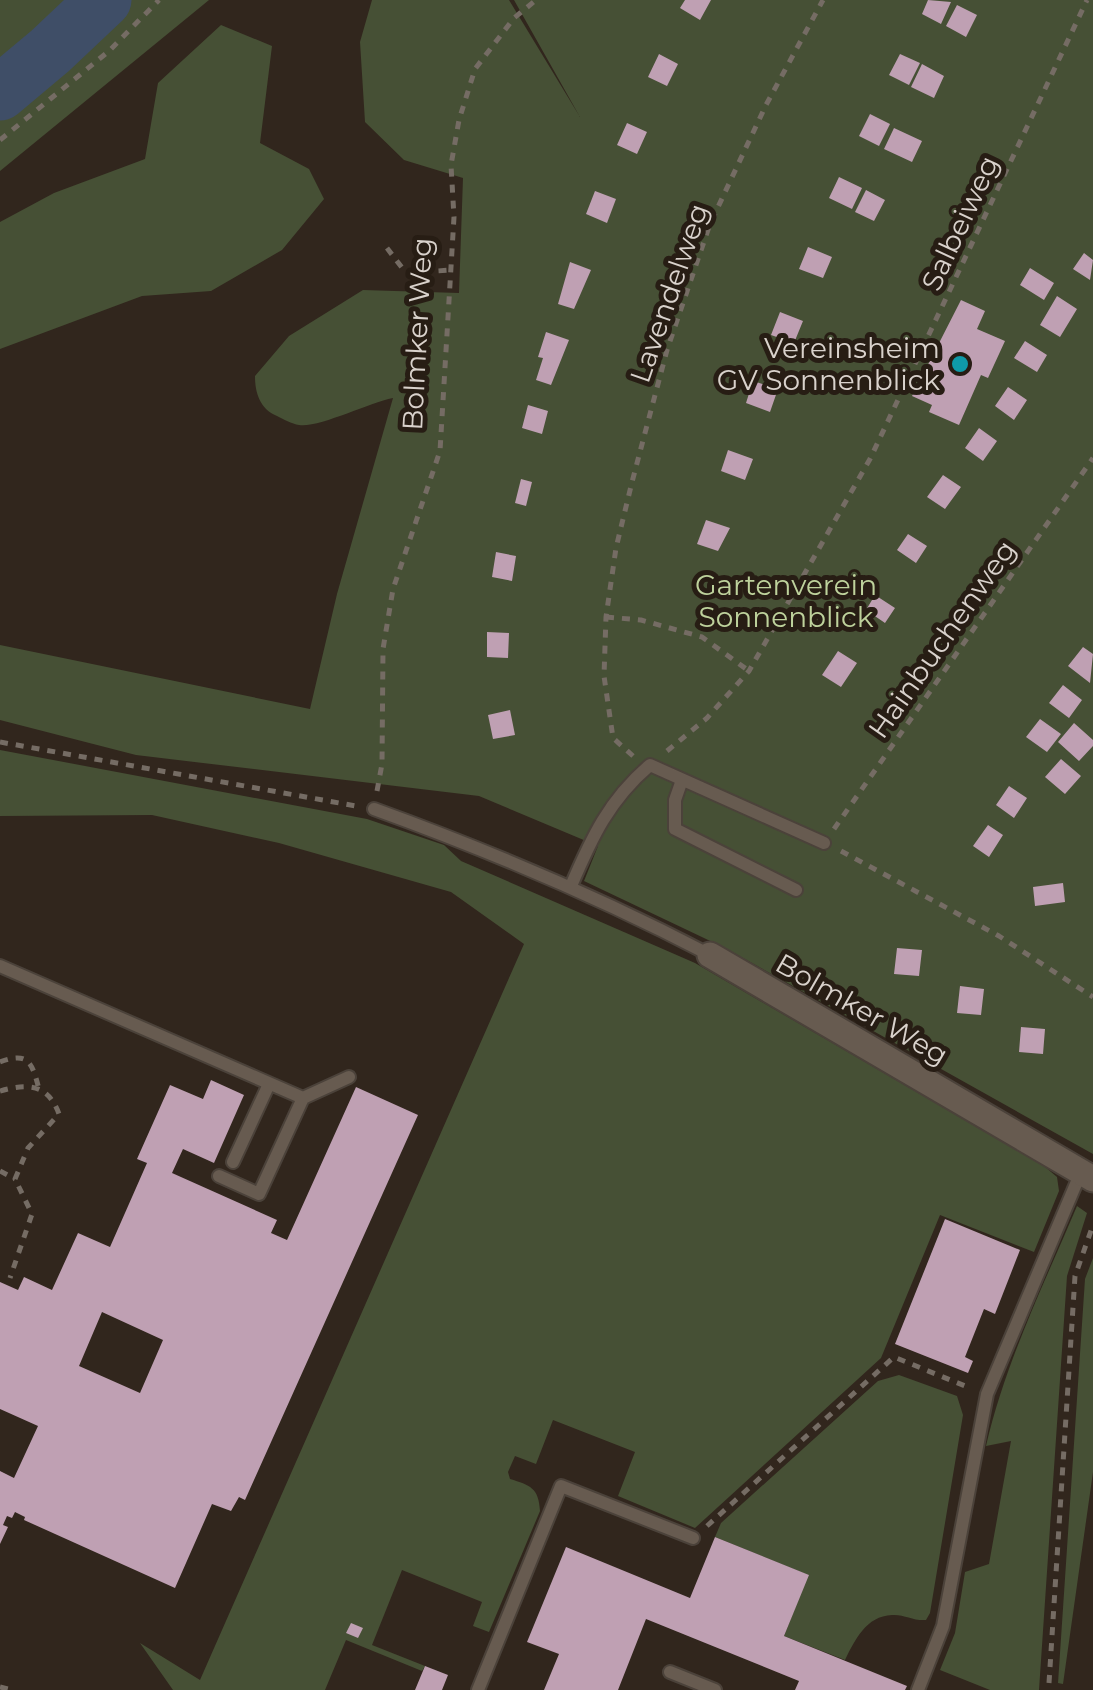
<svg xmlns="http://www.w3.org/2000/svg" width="1093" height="1690" viewBox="0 0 1093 1690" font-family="Montserrat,sans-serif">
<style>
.green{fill:#465035}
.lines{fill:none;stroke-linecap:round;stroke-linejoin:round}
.river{stroke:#3f4e67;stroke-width:55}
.building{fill:#bfa0b3;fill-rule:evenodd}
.lane-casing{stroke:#4b423a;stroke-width:16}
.street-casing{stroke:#4b423a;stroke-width:29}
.path{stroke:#756c64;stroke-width:5;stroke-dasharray:8 8;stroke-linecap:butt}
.lane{stroke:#675b50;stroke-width:12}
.street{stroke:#675b50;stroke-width:25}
.culture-dot{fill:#0f9aa8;stroke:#271d14;stroke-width:4}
.labels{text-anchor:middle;stroke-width:10;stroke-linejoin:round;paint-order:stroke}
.street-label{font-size:28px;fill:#d9d2cc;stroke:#271d14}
.poi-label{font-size:28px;fill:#d9d2cc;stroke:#271d14;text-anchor:end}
.park-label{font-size:28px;fill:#bed29c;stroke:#271d14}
</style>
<rect width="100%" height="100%" fill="#31261d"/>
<path class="green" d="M0,0h209l-209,171z
M372,0h137l71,117 -66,-117h579v1154l-368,-206 -141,-67 14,-35 -119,-50 -343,-41 -136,-35v-75l310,64 27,-115 56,-196c-25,5 -74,30 -94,27 -7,-1 -16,-6 -22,-9 -17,-7 -22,-23 -22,-40l34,-40 74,-46 96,3 4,-115 -59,-18 -39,-38 -5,-80z
M221,25l51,21 -12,97 49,26 15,30 -42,51 -71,41 -69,5 -142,53v-127l54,-29 91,-34 13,-76z
M0,750l367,69 77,26 17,16 234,102 349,203 13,11 2,14 -25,61 -94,-37 -59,143 -186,170 -77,-32 17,-44 -82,-32 -17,44 -21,-8 -7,16 2,7c20,6 29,9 30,32l-51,121 -16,-6 9,-24 -80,-32 -30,75 53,21 -3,5 -76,-31 -21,50h-152l-33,-47 60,37 324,-736 -73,-52 -172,-49 -127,-28 -152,1z
M1077,1206l10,7 -20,63 -28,414h-49l-50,-20 15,-37 10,-61 24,-8 22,-123 -25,5c19,-83 58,-162 91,-240z
M1093,1258v214l-30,212 -5,-1 27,-404z
M899,1375l58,21 6,19 -33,198 -4,7c-13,1 -22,-6 -34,-5 -26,1 -37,25 -47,45l-61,-24 24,-61 -93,-38 6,-14 157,-142z"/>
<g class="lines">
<path class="river" d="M0,93l50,-42 54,-51"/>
</g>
<path class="building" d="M685,0h26l-11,20 -20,-12z
M928,0l23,2 -10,22 -19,-10z
M957,5l20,10 -11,22 -20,-11z
M659,54l19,10 -11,22 -19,-9z
M900,54l20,9 -11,22 -20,-10z
M922,64l22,12 -10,22 -23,-11z
M870,114l20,10 -11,22 -20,-10z
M627,123l20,9 -10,22 -20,-9z
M894,128l28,13 -10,21 -28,-13z
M839,177l23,11 -10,21 -23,-11z
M866,190l19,10 -11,21 -19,-9z
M595,191l21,8 -9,24 -21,-9z
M808,247l24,10 -9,21 -24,-9z
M1084,253l9,7 -3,20 -17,-11z
M570,262l21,8 -17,39 -16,-5z
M1030,268l24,15 -10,17 -24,-15z
M1057,296l20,13 -17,28 -20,-12z
M961,300l24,11 -8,18 28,12 -17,37 -7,-3 -22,50 -30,-13 3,-7 -20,-9z
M780,312l23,9 -9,22 -23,-8z
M546,332l23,8 -18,45 -15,-5 7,-22 -5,-1z
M1025,341l22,14 -10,17 -23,-14z
M753,381l25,8 -8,23 -24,-9z
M1008,387l19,13 -13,20 -19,-14z
M528,405l20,6 -6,23 -20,-6z
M979,428l18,13 -14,20 -18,-13z
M728,450l25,9 -8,21 -24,-9z
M943,475l18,12 -16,22 -18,-12z
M521,479l11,3 -6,24 -11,-3z
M706,520l24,8 -12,23 -21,-7z
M908,534l19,12 -11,17 -19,-13z
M496,552l20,4 -4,25 -20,-4z
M875,595l20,13 -10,15 -19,-13z
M487,632l22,1 -1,25 -21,-1z
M1083,647l10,7 -3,29 -22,-17z
M838,651l19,12 -16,24 -19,-12z
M1063,685l19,15 -13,18 -20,-15z
M510,710l5,25 -22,4 -5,-24z
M1040,719l21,15 -14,18 -21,-15z
M1074,723l19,17v6l-14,15 -21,-19z
M1061,759l20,17 -16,18 -20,-17z
M1009,786l18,12 -13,20 -18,-13z
M988,825l15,10 -14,22 -16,-11z
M1063,883l2,19 -30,4 -2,-19z
M897,948l25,2 -3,26 -25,-2z
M960,986l24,3 -3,26 -24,-2z
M1021,1027l24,2 -2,25 -24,-2z
M211,1080l33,15 -30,68 -31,-14 -11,24 105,47 -6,13 16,7 69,-153 62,28 -173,385 -6,-3 -8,14 -19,-7 -37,84 -151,-68 1,-3 -10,-5 -3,6 -5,-2 -4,9 5,2 -8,17v-73l14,7 24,-52 -38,-17v-127l18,8 6,-13 28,13 26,-57 32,14 37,-84 -10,-4 33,-74 33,14zM102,1312l61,28 -23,53 -61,-27z
M945,1219l75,31 -25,64 -11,-5 -19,48 8,4 -5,12 -73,-29z
M715,1537l94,38 -25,61 123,50 -2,4h-110l4,-9 -153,-62 -28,71h-74l15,-36 -32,-12 39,-95 124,51z
M351,1623l12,5 -5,10 -12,-5z
M425,1666l23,9 -6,15h-27z"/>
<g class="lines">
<g class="lane-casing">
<path id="lane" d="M682,780l-7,20v29l121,61
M374,809c116,42 227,89 336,146
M571,886c21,-49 38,-86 79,-121l174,78
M0,966l303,132 46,-21
M233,1162l36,-78
M219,1176l40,18 44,-96
M670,1672l45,18
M478,1690l83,-204 132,52
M918,1690l25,-64 44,-232 94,-222"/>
</g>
<g class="street-casing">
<path id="street" d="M710,955l383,224"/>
</g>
<path class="path" d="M0,140l109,-89 50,-51
M387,248l19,25 46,-3
M606,617l35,3 61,17 47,34
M0,742l356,64
M667,751l40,-33 42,-47 121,-212 217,-459
M633,756l-20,-18 -9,-62 2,-59 10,-69 16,-66 35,-132 43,-126 56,-119 57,-105
M377,791l5,-27 1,-115 10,-60 47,-138 14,-234 -3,-52 8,-45 16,-51 39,-51 22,-18
M834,829l259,-371
M841,851l158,85 94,61
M0,1062c29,-11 32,1 39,27
M0,1091c28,-8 48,-7 59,23l-31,34 -13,31 17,35 -22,64
M0,1171l15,8
M707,1526l187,-169 76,31
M1049,1683l26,-407 18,-51
M0,1687l12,3"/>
<use href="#lane" class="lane"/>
<use href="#street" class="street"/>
</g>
<circle class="culture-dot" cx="960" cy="364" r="10"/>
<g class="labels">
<g class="street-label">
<text transform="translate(960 223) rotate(-65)" y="10">Salbeiweg</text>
<text transform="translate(669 293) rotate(-71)" y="10">Lavendelweg</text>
<text transform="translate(417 334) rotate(-87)" y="10">Bolmker Weg</text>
<text transform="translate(942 639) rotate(-55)" y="10">Hainbuchenweg</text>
<text transform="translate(862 1009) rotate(30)" y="10">Bolmker Weg</text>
</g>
<g class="poi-label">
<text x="940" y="358">Vereinsheim<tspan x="940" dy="32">GV Sonnenblick</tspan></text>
</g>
<g class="park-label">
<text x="786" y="595">Gartenverein<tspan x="786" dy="32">Sonnenblick</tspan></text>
</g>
</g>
</svg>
